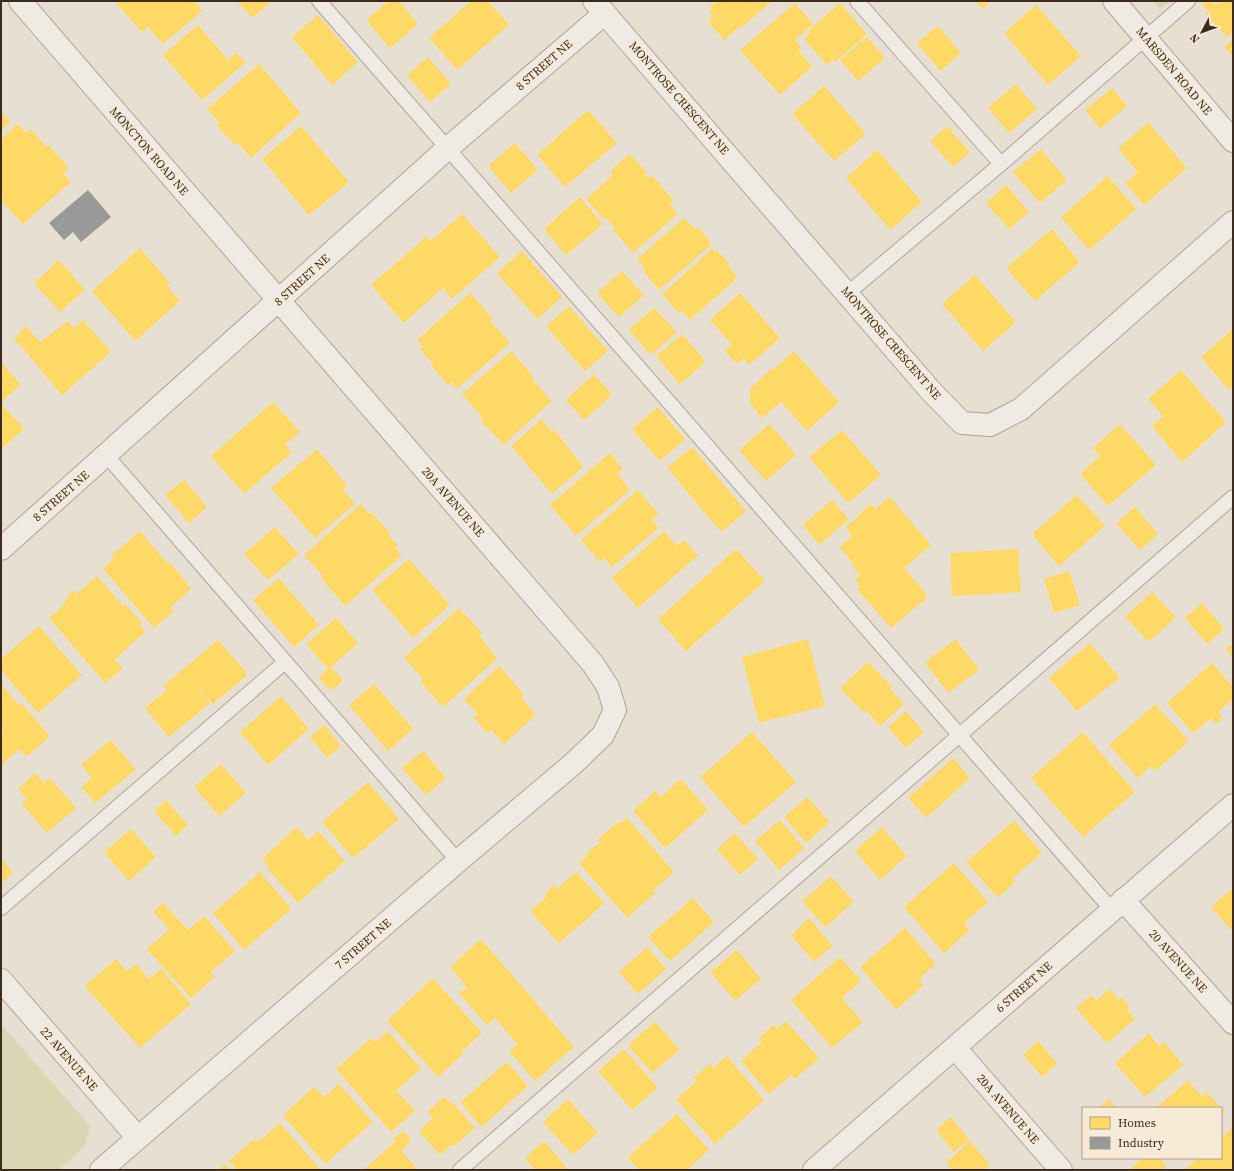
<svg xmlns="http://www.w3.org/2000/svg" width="1234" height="1171" viewBox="0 0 1234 1171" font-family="'Source Serif 4',serif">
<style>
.green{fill:#d9d6b3}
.homes{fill:#ffd966}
.industry{fill:#999}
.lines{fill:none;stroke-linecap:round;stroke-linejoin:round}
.service-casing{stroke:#ada499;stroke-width:16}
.minor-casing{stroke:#ada499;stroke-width:24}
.tertiary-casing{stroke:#ada499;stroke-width:24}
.service{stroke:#efeae3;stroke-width:14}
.minor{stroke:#efeae3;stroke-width:22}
.tertiary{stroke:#efeae3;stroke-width:22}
.labels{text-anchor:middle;stroke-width:4;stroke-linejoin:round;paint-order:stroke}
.street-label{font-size:12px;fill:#3d2b20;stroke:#f7ebd8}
</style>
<rect width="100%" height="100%" fill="#e7dfd1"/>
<path class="green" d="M1153,1h17l-10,8z
M1,1024l89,102 -5,20 -27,24h-57z"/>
<path class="homes" d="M118,1h77l7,10 -39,33 -15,-17 -6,5 -26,-29z
M237,1h35l-20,17z
M388,1h11l19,23 -28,24 -24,-28z
M471,1h17l21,24 -52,45 -28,-32z
M716,1h56l-31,27 -1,-2 -16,14 -16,-19 5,-5 -4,-5 2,-2 -1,-2z
M976,1h15l-9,8z
M1206,1h6l4,4 5,-4h12v31l-6,5 -21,-23 3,-2 -7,-8z
M795,3l18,21 -18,16 6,8 -3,2 14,17 -32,28 -40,-45z
M840,3l27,31 -32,28 -2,-3 -6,6 -23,-26 6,-6 -2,-2z
M1036,5l45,51 -33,29 -44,-52z
M318,15l40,47 -26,23 -40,-48z
M198,25l30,35 8,-7 10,9 -44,38 -39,-45z
M938,26l23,27 -20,18 -24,-28z
M867,37l18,21 -27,23 -18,-21z
M1233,39v17l-9,-9z
M428,57l23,27 -21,18 -23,-27z
M259,64l42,49 -50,45 -13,-15 -3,2 -18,-19 3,-3 -13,-14z
M1016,84l21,25 -28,24 -21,-25z
M824,86l42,48 -32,27 -42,-47z
M1112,88l15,18 -27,23 -15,-19z
M588,110l29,33 -52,44 -28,-32z
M1,111l9,11 -9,8z
M1148,122l39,46 -43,37 -19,-22 13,-11 -20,-23z
M18,124l8,9 5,-4 15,18 2,-2 21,23 -6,5 8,9 -48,42 -22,-24v-61z
M301,126l48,56 -40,33 -47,-56z
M947,126l23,26 -17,15 -23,-26z
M515,143l23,27 -27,23 -23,-27z
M1041,149l26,31 -27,23 -27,-31z
M877,150l45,52 -32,28 -44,-52z
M630,154l16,18 -2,2 4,4 4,-3 22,26 -4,3 8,10 -45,39 -20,-23 2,-2 -9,-10 -2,1 -18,-20 27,-24 -3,-4z
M1108,176l28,33 -47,41 -28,-33z
M1006,185l23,27 -20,17 -23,-26z
M580,197l23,27 -37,31 -22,-26z
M462,214l38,43 -48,42 -9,-11 -39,35 -33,-38 56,-49 4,5z
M684,218l11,11 3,-2 14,17 -53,46 -16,-19 2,-2 -8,-10z
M1052,229l28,33 -45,39 -29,-33z
M140,248l30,35 -3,3 13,15 -45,40 -43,-50z
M712,249l3,3 2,-2 13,14 -2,2 10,11 -48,43 -8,-9 -3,2 -17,-19z
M522,251l40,46 -25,22 -40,-46z
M59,260l26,30 -25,22 -26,-29z
M622,271l22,24 -25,22 -22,-24z
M975,275l41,47 -33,29 -41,-47z
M470,293l23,26 -3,2 20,22 -53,46 -6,-7 -3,3 -17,-20 2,-1 -13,-15 3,-2 -6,-7z
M740,293l40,45 -31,27 -5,-7 -7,6 -10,-11 -2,-2 7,-6 -22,-25z
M569,306l39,45 -23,20 -39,-45z
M654,308l23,24 -26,23 -22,-25z
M83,320l28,32 -49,43 -48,-57 12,-12 14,16 28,-21 6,7z
M1233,329v58l-4,3 -28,-33z
M682,334l24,28 -26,22 -24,-28z
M511,351l23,26 -2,2 20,22 -49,44 -23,-26 2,-2 -20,-23z
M794,351l45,51 -32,29 -26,-29 -19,16 -12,-15v-14l22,-21 2,1z
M1,362l20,23 -20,17z
M1181,370l45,52 -44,40 -30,-36 11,-10 -15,-17z
M594,374l18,21 -28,25 -18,-20z
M273,402l27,30 -15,13 7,7 -48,42 -33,-38z
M1,403l23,26 -23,20z
M658,407l27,32 -25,22 -28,-32z
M541,419l11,13 3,-2 28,37 -31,27 -41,-48z
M770,424l26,31 -30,26 -27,-31z
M1120,424l36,41 -48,41 -28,-32 20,-18 -7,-8z
M842,430l39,45 -33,28 -39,-46z
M692,447l54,64 -25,21 -54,-64z
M317,449l30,36 -4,4 12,15 -40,34 -44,-50z
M610,453l13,16 -6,5 13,16 -54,46 -26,-31z
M184,480l23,27 -18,16 -24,-28z
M638,490l21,24 -7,6 7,8 -47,39 -8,-9 -4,4 -19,-22z
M1077,495l28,31 -46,40 -27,-32z
M890,497l41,48 -27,23 22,25v6l-35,29 -34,-39 3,-3 -5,-6 5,-4 -8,-11 2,-1 -15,-17 13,-11 -6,-9 25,-23 4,5z
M832,500l17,19 -30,26 -16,-20z
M361,504l8,10 2,-2 19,21 -2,2 10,10 -3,3 7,7 -57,51 -24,-28 2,-2 -19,-21z
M1135,507l23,27 -18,16 -24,-27z
M275,527l24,27 -31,26 -24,-26z
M140,531l28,33 2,-2 21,27 -20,18 3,4 -20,17 -51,-59 10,-10 -2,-3z
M664,531l13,15 7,-6 14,15 -60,53 -26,-30z
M736,549l29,32 -79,70 -28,-32z
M1018,549l3,43 -69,4 -2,-43z
M409,559l41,46 -37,33 -41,-48z
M1069,571l11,34 -26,8 -10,-34z
M97,576l26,30 2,-2 17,19 -2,2 5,7 -30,27 8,9 -18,15 -56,-65 12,-10 12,-18 4,4z
M279,578l40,47 -25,22 -41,-47z
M1152,592l24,25 -27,25 -24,-25z
M1202,603l22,26 -17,15 -22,-26z
M459,608l23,25 -3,2 18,24 -54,48 -23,-26 3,-2 -19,-21z
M336,618l22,25 -27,24 12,13 -12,11 -12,-13 9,-9 -22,-25z
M39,626l43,49 -44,38 -37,-43v-11z
M808,639l17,67 -66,17 -17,-66z
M956,639l23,31 -31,23 -23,-31z
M218,640l30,34 -35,30 -22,-25 19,24 -41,34 -24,-29 22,-18 -4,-4z
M1090,643l30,35 -43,33 -28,-33z
M1233,643v15l-7,-9z
M868,662l24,25 -2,2 14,15 -24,22 -14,-16 -2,3 -24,-25z
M1212,663l21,24v12l-15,13 5,5 -7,7 -5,-6 -18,15 -26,-30z
M499,666l25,28 -3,3 15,18 -32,29 -13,-14 -4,3 -13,-15 4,-4 -14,-15z
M1,684l18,21 2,-2 29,33 -24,21 -7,-8 -18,16v-30l3,-3 -3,-3z
M374,684l39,45 -25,22 -39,-46z
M281,696l28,33 -41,36 -28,-33z
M1155,704l34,37 -34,30 -4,-5 -13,12 -29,-33z
M906,711l18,21 -18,16 -18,-21z
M324,725l17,21 -14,12 -17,-21z
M752,732l44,50 -52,45 -44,-50z
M1083,732l52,60 -52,45 -52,-59z
M110,740l26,29 -41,34 -14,-16 11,-9 -11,-13z
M423,751l23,27 -20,17 -24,-27z
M953,758l17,20 -44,40 -18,-20z
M221,764l25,29 -27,23 -25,-29z
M35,773l9,10 6,-5 26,30 -29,25 -26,-30 6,-4 -9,-10z
M681,779l27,31 -43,38 -32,-37 22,-20 6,6z
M368,782l31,37 -46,39 -31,-36z
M807,797l23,25 -24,21 -22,-26z
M166,800l22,25 -12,11 -22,-25z
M627,818l47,54 -21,19 2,2 -28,25 -48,-55 8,-7 -2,-1 15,-13 -2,-3 20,-17 2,1z
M780,820l24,28 -25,22 -24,-29z
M1014,821l28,32 -29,25 3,3 -18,17 -32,-36z
M297,827l11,13 10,-9 27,30 -47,42 -32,-36 2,-2 -6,-6z
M882,827l25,29 -27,24 -25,-29z
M131,829l25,28 -27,24 -25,-29z
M735,833l23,26 -18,16 -23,-26z
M1,858l12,15 -12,10z
M954,863l34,39 -24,21 6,7 -26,23 -40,-46z
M260,872l31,37 -47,41 -31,-37z
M576,872l28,31 -24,23 -1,-1 -20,18 -29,-32 17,-15 -2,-2 8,-9 4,4z
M831,876l23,26 -29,25 -23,-26z
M1233,888v44l-22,-25z
M693,898l21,24 -44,39 -22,-24z
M163,903l25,27 16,-14 31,35 -24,21 4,5 -24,21 -44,-49 22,-20 -16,-17z
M809,918l24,28 -19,16 -23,-27z
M905,928l31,36 -17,15 5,6 -28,25 -36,-43z
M481,939l93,108 -39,34 -26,-30 8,-7 -22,-26 -8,7 -28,-32 8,-6 -17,-20z
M647,947l19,22 -28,25 -19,-22z
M737,950l24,29 -26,22 -25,-29z
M840,957l21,24 -19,17 21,24 -31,26 -41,-48z
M116,959l11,12 9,-7 13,15 12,-10 30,35 -51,44 -55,-62z
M433,978l49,55 -21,19 2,2 -25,23 -51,-56z
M1109,989l10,11 3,-3 8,10 -3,3 8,9 -28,24 -31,-35 15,-13 5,6z
M786,1021l33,37 -24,21 -4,-4 -22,19 -28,-33 21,-19 -3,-4 14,-13 4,4z
M655,1022l25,28 -28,23 -24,-28z
M388,1031l33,38 -25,21 19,21 -24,21 -55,-63 35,-31 4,4z
M1149,1033l10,13 5,-4 19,23 -38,32 -30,-34z
M1038,1041l19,22 -15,14 -19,-22z
M624,1049l34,39 -26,22 -34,-39z
M727,1056l37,44 -49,44 -39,-45 21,-18 -3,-4 16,-13 3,4z
M507,1062l21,24 -47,41 -21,-25z
M1188,1080l14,16 4,-4 3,4 1,-1 15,17 -4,3v-7h-65z
M339,1084l34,38 -48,42 -42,-49 31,-28 10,10z
M444,1097l6,6 2,-1 23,26 -21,18 -2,-2 -12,11 -21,-24 12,-11 1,-3 -5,-5z
M568,1099l30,34 -25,22 -30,-33z
M1109,1099l8,9h-19z
M677,1114l32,36 -22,20h-48l-11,-13z
M951,1117l18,22 -15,13 -18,-22z
M280,1123l41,47h-84l-8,-9 25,-22 4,3z
M1233,1127v43h-49l14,-12h23v-20z
M403,1131l9,10 -11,9 17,20h-55l32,-28 -2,-3z
M544,1141l23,27 -1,2h-31l-10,-12z
M970,1141l20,24 -6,5h-32l-6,-7z
M1143,1158h17l6,8 -5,4h-32z
M225,1164l5,6h-12z"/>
<path class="industry" d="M88,190l23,27 -30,25 -8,-10 -9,8 -15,-17z"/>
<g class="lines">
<g class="service-casing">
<path id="service" d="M319,1l793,909
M857,1l144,163
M848,293l153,-129 187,-163
M107,456l351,405
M1,908l284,-246
M460,1170l773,-673"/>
</g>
<g class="minor-casing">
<path id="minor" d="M20,1l573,663 15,23 7,23 -12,25 -29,28 -116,98 -357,309
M594,1l336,389 32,33 28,2 31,-16 212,-187
M1114,1l119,140
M1,549l447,-401 157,-135
M1123,900l110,123
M1,980l137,158
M955,1048l106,122"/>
</g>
<g class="tertiary-casing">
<path id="tertiary" d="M814,1170l419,-365"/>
</g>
<use href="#service" class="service"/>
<use href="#minor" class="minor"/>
<use href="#tertiary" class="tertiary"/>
</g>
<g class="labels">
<g class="street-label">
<text transform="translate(544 65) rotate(-41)" y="4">8 STREET NE</text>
<text transform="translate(1174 71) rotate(50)" y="4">MARSDEN ROAD NE</text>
<text transform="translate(679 98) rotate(49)" y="4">MONTROSE CRESCENT NE</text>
<text transform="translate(149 151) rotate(49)" y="4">MONCTON ROAD NE</text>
<text transform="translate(302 280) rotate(-42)" y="4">8 STREET NE</text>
<text transform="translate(891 343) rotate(49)" y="4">MONTROSE CRESCENT NE</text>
<text transform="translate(61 496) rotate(-41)" y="4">8 STREET NE</text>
<text transform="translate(453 502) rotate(49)" y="4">20A AVENUE NE</text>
<text transform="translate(363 944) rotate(-41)" y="4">7 STREET NE</text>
<text transform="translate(1178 961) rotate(48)" y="4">20 AVENUE NE</text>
<text transform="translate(1024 987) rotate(-41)" y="4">6 STREET NE</text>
<text transform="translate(69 1059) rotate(49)" y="4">22 AVENUE NE</text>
<text transform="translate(1008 1109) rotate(49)" y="4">20A AVENUE NE</text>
</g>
</g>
<rect width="1234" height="1171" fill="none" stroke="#3d2b20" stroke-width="4"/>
<rect x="1082" y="1107" width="140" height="52" fill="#f7ebd8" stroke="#ad9e8e"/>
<rect x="1090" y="1117" width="20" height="12" fill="#ffd966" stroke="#ad9e8e"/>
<text x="1118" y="1127" font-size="12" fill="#3d2b20">Homes</text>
<rect x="1090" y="1137" width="20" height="12" fill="#999999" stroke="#ad9e8e"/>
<text x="1118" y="1147" font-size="12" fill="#3d2b20">Industry</text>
<g transform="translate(1202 32) rotate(229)" stroke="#f7ebd8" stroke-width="3" paint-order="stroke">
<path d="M0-3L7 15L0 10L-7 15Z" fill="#3d2b20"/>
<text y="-6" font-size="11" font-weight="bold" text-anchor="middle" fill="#3d2b20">N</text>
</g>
</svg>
